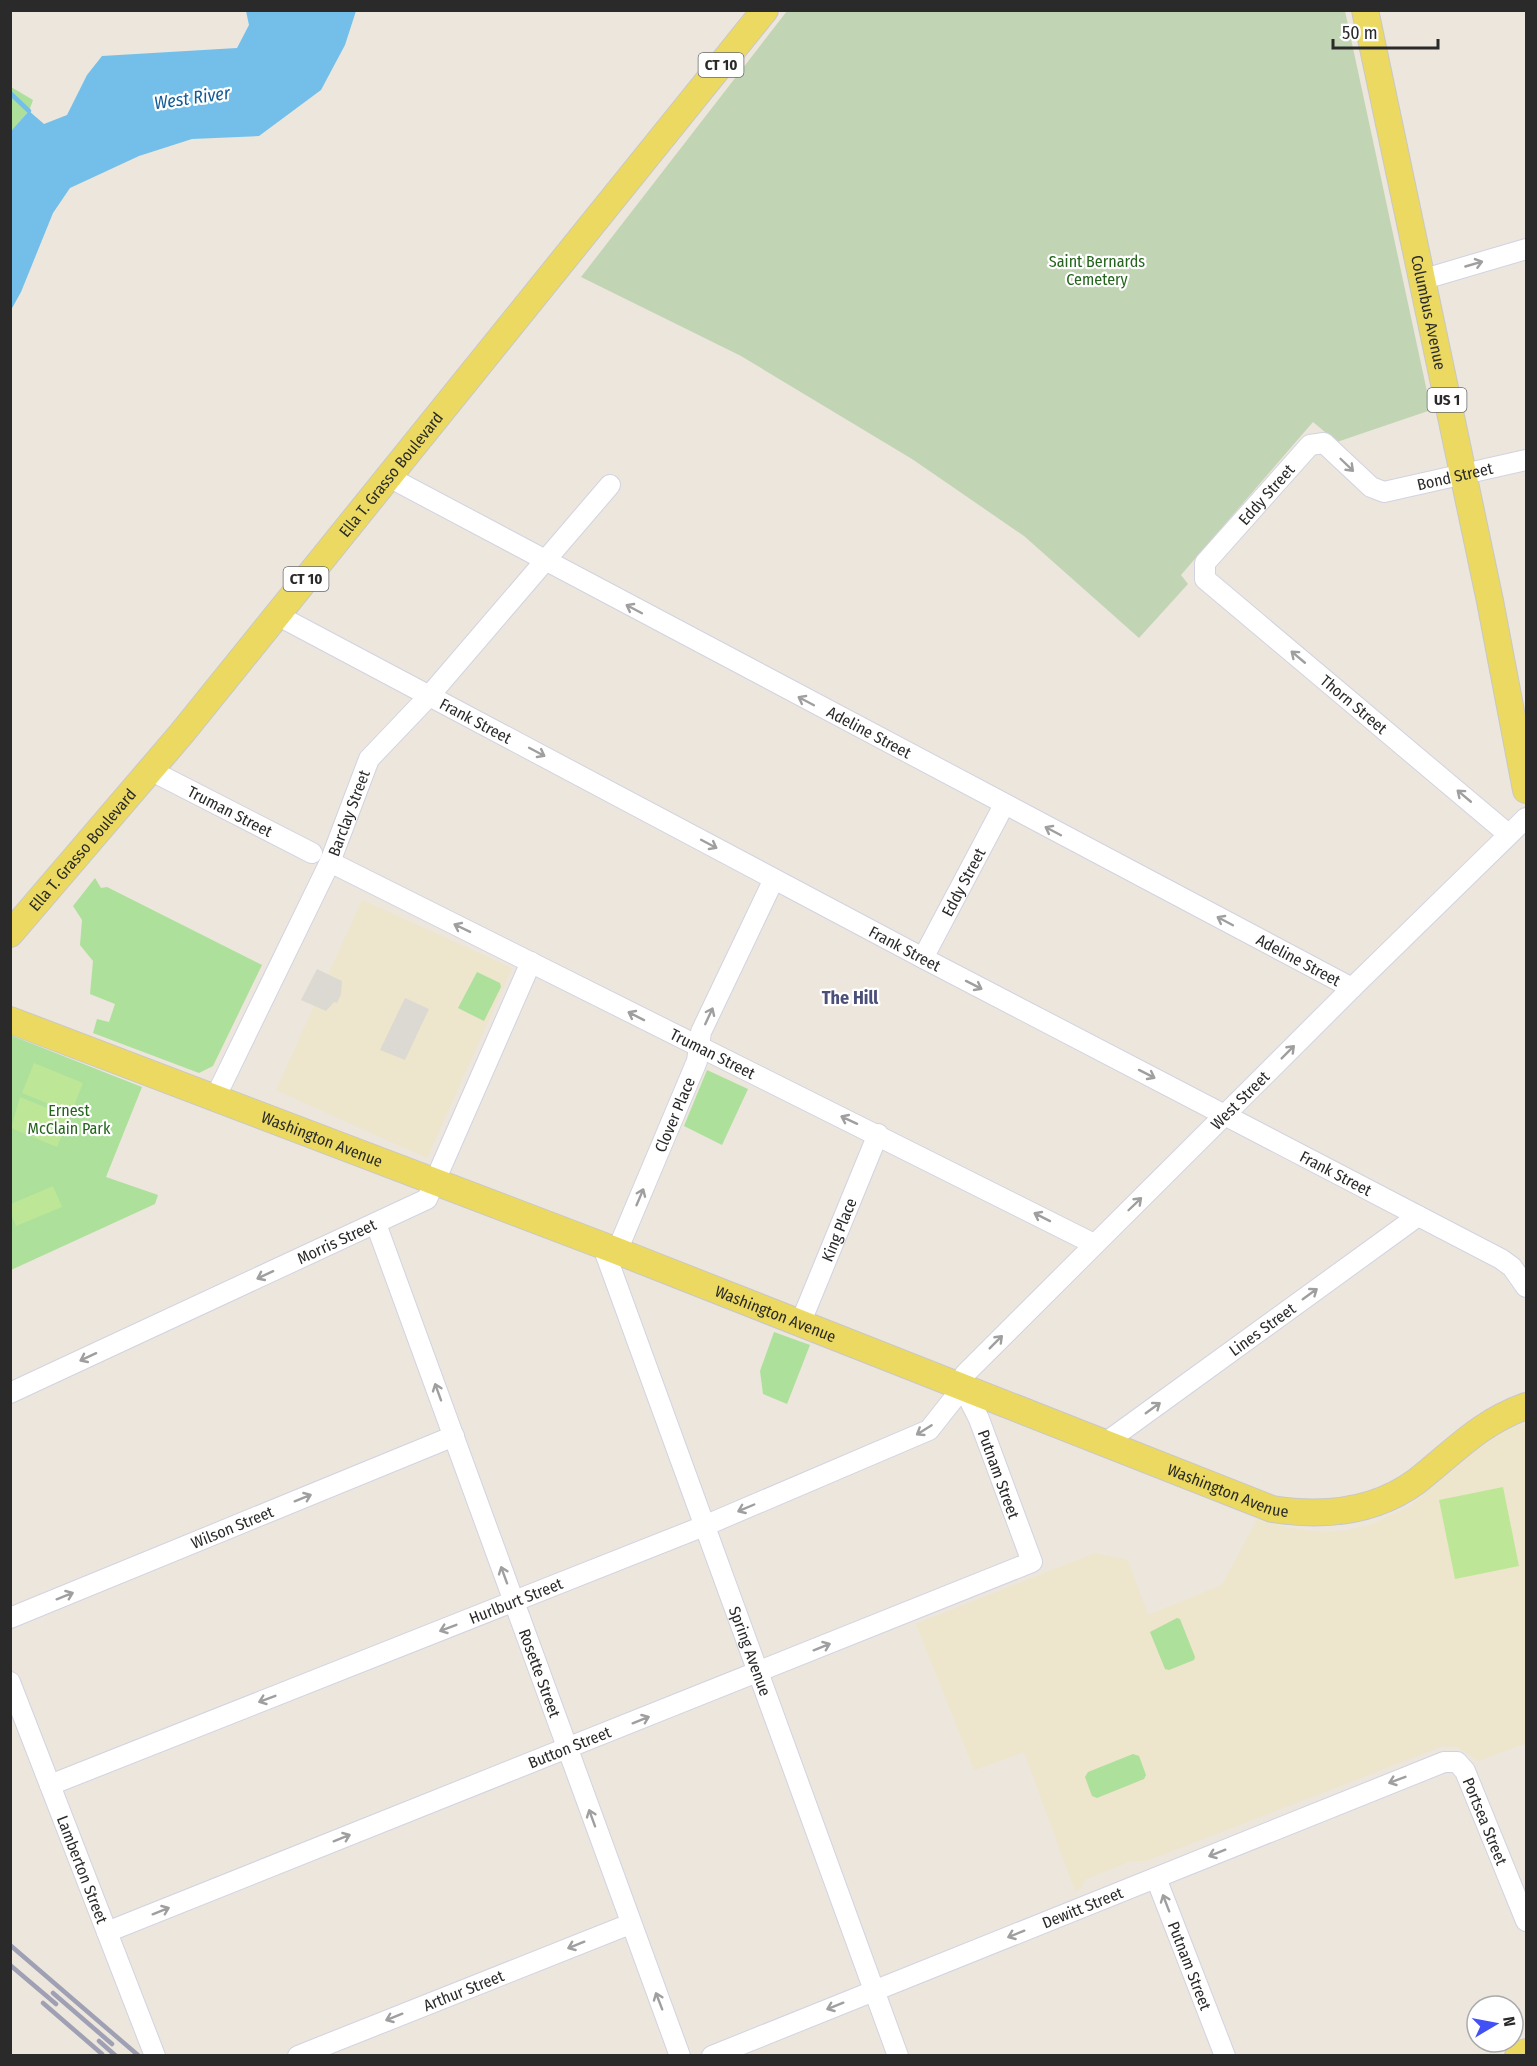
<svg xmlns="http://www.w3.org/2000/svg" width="1537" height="2066" viewBox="0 0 1537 2066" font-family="'Fira Sans Condensed',sans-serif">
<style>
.education{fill:#ede5cc}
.green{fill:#ace09b}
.cemetery{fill:#c1d5b4}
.pitch{fill:#bde797}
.plaza{fill:#dcd9d3}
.water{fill:#73bfea}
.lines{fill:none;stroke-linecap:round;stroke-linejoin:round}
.stream{stroke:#73bfea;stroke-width:4.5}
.minor-casing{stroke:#d2d3e2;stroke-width:22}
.major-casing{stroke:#c8c8c8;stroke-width:28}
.minor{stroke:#fff;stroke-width:20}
.major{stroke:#ebd961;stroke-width:26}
.rail{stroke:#9fa0b4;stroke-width:4.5}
.oneway{stroke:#9f9f9f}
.labels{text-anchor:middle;stroke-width:4.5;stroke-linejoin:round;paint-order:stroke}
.shield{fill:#fff;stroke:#6a6a6a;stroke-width:1.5}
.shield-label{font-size:15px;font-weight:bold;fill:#2a2a2a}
.park-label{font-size:16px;fill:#24641d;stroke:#fff}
.street-label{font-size:16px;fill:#2a2a2a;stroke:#fff}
.water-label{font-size:18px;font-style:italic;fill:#125c96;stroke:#fff}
.neighbourhood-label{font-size:18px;font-weight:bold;fill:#4c5079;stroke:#fff}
</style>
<rect width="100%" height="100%" fill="#ece6dc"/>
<path class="education" d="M362,900l150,68 -85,190 -151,-68z
M1526,1424v325l-2,-5 -46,17 -20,-14 -15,-1 -297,115h-15l-45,18 -5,9 -6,3 -51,-139 -50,18 -58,-146 179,-71 33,7 20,55 74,-30 35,-66 31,9 33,4 24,-1 27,-7 38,-18 71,-61 34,-19z"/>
<path class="green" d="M11,87l22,13 -4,11 -18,20z
M95,878l6,10 6,-1 155,78 -49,101 -14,7 -106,-40 4,-14 12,3 6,-18 -25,-10 3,-33 -13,-16 2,-25 -9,-14z
M477,972l23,11 1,4 -17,34 -26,-13z
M10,1035l132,52 -36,90 52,18 -3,9 -144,66z
M707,1070l41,19 -26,56 -38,-19z
M774,1332l36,13 -23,59 -24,-10 -3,-23z
M1177,1618l3,1 15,38 -1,3 -25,10 -4,-1 -15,-37z
M1133,1754l6,2 7,19 -2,4 -47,19 -5,-2 -7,-19 3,-5z"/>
<path class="cemetery" d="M787,11h558l86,399 -94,32 -24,-20 -132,153 7,9 -49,54 -115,-102 -112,-77 -171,-103 -160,-79z"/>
<path class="pitch" d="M34,1063l49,20 -12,30 -49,-20z
M20,1097l49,20 -12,30 -46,-19z
M53,1186l9,21 -46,19 -5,-12v-10z
M1503,1487l16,79 -64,13 -16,-79z"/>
<path class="plaza" d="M317,969l25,12 -1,13 -4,9 -3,-1 -8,9 -25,-11z
M405,998l24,11 -24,51 -25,-10z"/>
<path class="water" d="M246,11h110l-11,34 -24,45 -62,46 -67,3 -53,17 -69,32 -17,25 -32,79 -10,18v-179l18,-20 15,13 23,-9 20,-40 15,-19 135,-8 12,-23z"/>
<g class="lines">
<path class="stream" d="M10,93l19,18"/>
<g class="minor-casing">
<g id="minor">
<path d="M1421,280l105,-31"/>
<path id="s1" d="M387,476l965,512"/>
<path id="s2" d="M277,615l646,343 578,301 11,8 14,20"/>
<path id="s3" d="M150,770l162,83"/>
<path id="s4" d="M1508,834l-303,-255v-16l105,-118 14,-2 47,44 13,5 142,-32"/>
<path id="s5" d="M330,862l764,382"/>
<path id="s6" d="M923,958l81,-153"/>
<path id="s7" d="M215,1098l115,-236 39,-103 61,-64 180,-210"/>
<path id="s8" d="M376,1224l304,832"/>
<path id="s9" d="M603,1247l295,809"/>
<path id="s10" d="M617,1251l80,-190 4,-29 73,-153"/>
<path id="s11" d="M800,1324l78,-190"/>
<path id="s12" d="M10,1393l417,-194 104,-237"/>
<path id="s13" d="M1105,1443l313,-227"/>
<path id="s14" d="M10,1618l444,-182"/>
<path id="s15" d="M10,1682l145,374"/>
<path id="s16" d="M50,1785l654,-259 225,-96 34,-43 2,-13 387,-386 174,-170"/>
<path id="s17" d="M1156,1878l69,178"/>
<path id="s18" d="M107,1932l925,-370 -53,-143 -16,-32"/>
<path id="s19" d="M298,2056l332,-132"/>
<path id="s20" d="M712,2056l732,-294h13l8,9 61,150"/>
</g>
</g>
<g class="major-casing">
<g id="major">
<path id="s21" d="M1365,10l125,591 36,189"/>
<path id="s22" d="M10,934l172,-201 583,-723"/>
<path id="s23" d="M10,1020l607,231 655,258c51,8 102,4 145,-28 38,-30 62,-58 109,-75"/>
<path d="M1518,2056l8,-4"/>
</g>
</g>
<use href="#minor" class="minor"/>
<use href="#major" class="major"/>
<path class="rail" d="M10,1945l129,111
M10,1965l46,39
M53,1993l59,51
M43,2003l59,51
M99,2041l17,15"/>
</g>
<defs><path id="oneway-shaft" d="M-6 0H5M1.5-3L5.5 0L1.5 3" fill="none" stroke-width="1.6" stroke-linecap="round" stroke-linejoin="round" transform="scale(1.5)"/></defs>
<g class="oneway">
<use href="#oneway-shaft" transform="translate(1474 264) rotate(-16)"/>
<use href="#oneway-shaft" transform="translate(1347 465) rotate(44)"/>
<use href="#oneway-shaft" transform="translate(634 609) rotate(-152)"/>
<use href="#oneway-shaft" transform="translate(1298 657) rotate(-140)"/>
<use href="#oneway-shaft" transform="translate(806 701) rotate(-152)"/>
<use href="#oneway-shaft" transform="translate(537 752) rotate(28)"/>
<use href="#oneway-shaft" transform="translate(1464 796) rotate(-140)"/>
<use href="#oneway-shaft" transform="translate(1053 831) rotate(-152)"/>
<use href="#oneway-shaft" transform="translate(709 844) rotate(28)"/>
<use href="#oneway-shaft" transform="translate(1225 921) rotate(-152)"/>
<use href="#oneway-shaft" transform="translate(462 928) rotate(-154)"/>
<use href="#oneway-shaft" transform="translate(974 985) rotate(27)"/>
<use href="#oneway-shaft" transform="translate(636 1016) rotate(-153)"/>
<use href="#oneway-shaft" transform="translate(709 1016) rotate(-65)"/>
<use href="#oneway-shaft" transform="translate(1288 1052) rotate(-45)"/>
<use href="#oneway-shaft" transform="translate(1147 1074) rotate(27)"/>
<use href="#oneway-shaft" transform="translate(849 1120) rotate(-155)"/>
<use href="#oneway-shaft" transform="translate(640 1197) rotate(-67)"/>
<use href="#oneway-shaft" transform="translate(1135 1204) rotate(-44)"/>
<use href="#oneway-shaft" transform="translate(1042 1217) rotate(-153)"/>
<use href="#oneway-shaft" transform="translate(265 1275) rotate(155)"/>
<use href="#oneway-shaft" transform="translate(1310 1294) rotate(-36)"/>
<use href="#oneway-shaft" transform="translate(996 1342) rotate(-45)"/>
<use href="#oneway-shaft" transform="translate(88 1357) rotate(155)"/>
<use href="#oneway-shaft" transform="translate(438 1392) rotate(-110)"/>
<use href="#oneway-shaft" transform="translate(1153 1408) rotate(-36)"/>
<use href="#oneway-shaft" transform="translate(924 1430) rotate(148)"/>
<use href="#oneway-shaft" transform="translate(303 1498) rotate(-22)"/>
<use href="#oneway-shaft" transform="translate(746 1508) rotate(157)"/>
<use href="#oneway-shaft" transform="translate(504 1575) rotate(-110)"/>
<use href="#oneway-shaft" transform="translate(65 1596) rotate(-22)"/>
<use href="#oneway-shaft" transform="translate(448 1628) rotate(159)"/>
<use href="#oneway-shaft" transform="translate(822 1647) rotate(-22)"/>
<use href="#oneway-shaft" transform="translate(267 1699) rotate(159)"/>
<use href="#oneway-shaft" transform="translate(641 1720) rotate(-22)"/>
<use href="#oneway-shaft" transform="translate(1397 1780) rotate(159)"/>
<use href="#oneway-shaft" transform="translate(592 1818) rotate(-110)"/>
<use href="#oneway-shaft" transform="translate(342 1838) rotate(-22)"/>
<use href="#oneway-shaft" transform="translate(1217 1853) rotate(158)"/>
<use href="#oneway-shaft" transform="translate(1166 1903) rotate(-111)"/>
<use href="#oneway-shaft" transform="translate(161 1911) rotate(-22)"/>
<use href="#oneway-shaft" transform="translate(1016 1934) rotate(158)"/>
<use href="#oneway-shaft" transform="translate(576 1945) rotate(158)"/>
<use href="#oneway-shaft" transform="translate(659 2001) rotate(-111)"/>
<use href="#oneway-shaft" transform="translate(835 2006) rotate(158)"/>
<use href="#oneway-shaft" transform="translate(394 2017) rotate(158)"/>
</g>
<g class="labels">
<g class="shield">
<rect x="698.5" y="53" width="45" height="24" rx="4.5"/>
<rect x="1427.5" y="388" width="39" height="24" rx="4.5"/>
<rect x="283.5" y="567" width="45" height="24" rx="4.5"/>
</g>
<g class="shield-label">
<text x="721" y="70">CT 10</text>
<text x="1447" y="405">US 1</text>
<text x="306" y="584">CT 10</text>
</g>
<g class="park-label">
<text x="1097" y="267">Saint Bernards<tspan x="1097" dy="18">Cemetery</tspan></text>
<text x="69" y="1116">Ernest<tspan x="69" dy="18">McClain Park</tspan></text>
</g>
<g class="street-label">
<text dy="6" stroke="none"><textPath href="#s21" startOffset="309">Columbus Avenue</textPath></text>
<text dy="6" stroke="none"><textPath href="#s22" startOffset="597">Ella T. Grasso Boulevard</textPath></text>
<text dy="6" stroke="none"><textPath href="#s4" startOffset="735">Bond Street</textPath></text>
<text dy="6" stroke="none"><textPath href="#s4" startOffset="504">Eddy Street</textPath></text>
<text transform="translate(1354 704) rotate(40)" y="6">Thorn Street</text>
<text dy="6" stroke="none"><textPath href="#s2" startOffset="225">Frank Street</textPath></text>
<text dy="6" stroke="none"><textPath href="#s1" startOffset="546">Adeline Street</textPath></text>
<text dy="6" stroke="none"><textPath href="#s3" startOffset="90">Truman Street</textPath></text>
<text dy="6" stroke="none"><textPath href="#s7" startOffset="315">Barclay Street</textPath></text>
<text dy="6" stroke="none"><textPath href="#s22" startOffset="111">Ella T. Grasso Boulevard</textPath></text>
<text dy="6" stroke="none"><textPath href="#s6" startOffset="86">Eddy Street</textPath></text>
<text dy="6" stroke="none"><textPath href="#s2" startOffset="711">Frank Street</textPath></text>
<text dy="6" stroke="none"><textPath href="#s1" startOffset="1032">Adeline Street</textPath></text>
<text dy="6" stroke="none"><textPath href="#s5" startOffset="428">Truman Street</textPath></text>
<text dy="6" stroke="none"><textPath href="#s16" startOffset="1404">West Street</textPath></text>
<text dy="6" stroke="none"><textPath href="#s10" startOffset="148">Clover Place</textPath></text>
<text dy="6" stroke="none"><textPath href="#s23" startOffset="334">Washington Avenue</textPath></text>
<text dy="6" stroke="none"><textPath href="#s2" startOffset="1197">Frank Street</textPath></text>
<text dy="6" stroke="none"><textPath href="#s11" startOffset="102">King Place</textPath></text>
<text dy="6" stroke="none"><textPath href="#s12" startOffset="360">Morris Street</textPath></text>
<text dy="6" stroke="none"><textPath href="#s23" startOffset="820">Washington Avenue</textPath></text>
<text dy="6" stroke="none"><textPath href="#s13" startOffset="194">Lines Street</textPath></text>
<text transform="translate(999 1474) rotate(70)" y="6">Putnam Street</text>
<text dy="6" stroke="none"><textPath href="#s23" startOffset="1306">Washington Avenue</textPath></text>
<text dy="6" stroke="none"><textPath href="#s14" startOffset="240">Wilson Street</textPath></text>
<text dy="6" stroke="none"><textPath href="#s16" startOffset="501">Hurlburt Street</textPath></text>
<text dy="6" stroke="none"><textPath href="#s9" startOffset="430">Spring Avenue</textPath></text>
<text dy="6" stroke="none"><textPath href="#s8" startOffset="478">Rosette Street</textPath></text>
<text dy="6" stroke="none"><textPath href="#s18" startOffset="498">Button Street</textPath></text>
<text dy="6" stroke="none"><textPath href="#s20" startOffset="868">Portsea Street</textPath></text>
<text dy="6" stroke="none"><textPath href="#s15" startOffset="201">Lamberton Street</textPath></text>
<text dy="6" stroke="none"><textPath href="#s20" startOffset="399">Dewitt Street</textPath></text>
<text dy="6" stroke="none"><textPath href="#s17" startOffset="94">Putnam Street</textPath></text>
<text dy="6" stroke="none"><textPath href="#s19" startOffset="178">Arthur Street</textPath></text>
</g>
<g class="water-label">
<text transform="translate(192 98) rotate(-8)" y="6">West River</text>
</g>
<g class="neighbourhood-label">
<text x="850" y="1004">The Hill</text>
</g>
</g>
<rect width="1537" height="2066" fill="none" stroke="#2a2a2a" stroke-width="24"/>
<g transform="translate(1495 2024) rotate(80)"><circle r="28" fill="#ffffff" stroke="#aaaaaa" stroke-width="1.5"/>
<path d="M0-4.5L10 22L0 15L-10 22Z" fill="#4251f3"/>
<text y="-9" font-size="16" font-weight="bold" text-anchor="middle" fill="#2a2a2a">N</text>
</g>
<path d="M1333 39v9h105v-9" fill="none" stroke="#2a2a2a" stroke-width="3"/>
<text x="1342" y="39" font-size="18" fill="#2a2a2a" stroke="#ffffff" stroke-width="4.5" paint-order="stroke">50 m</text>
</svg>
